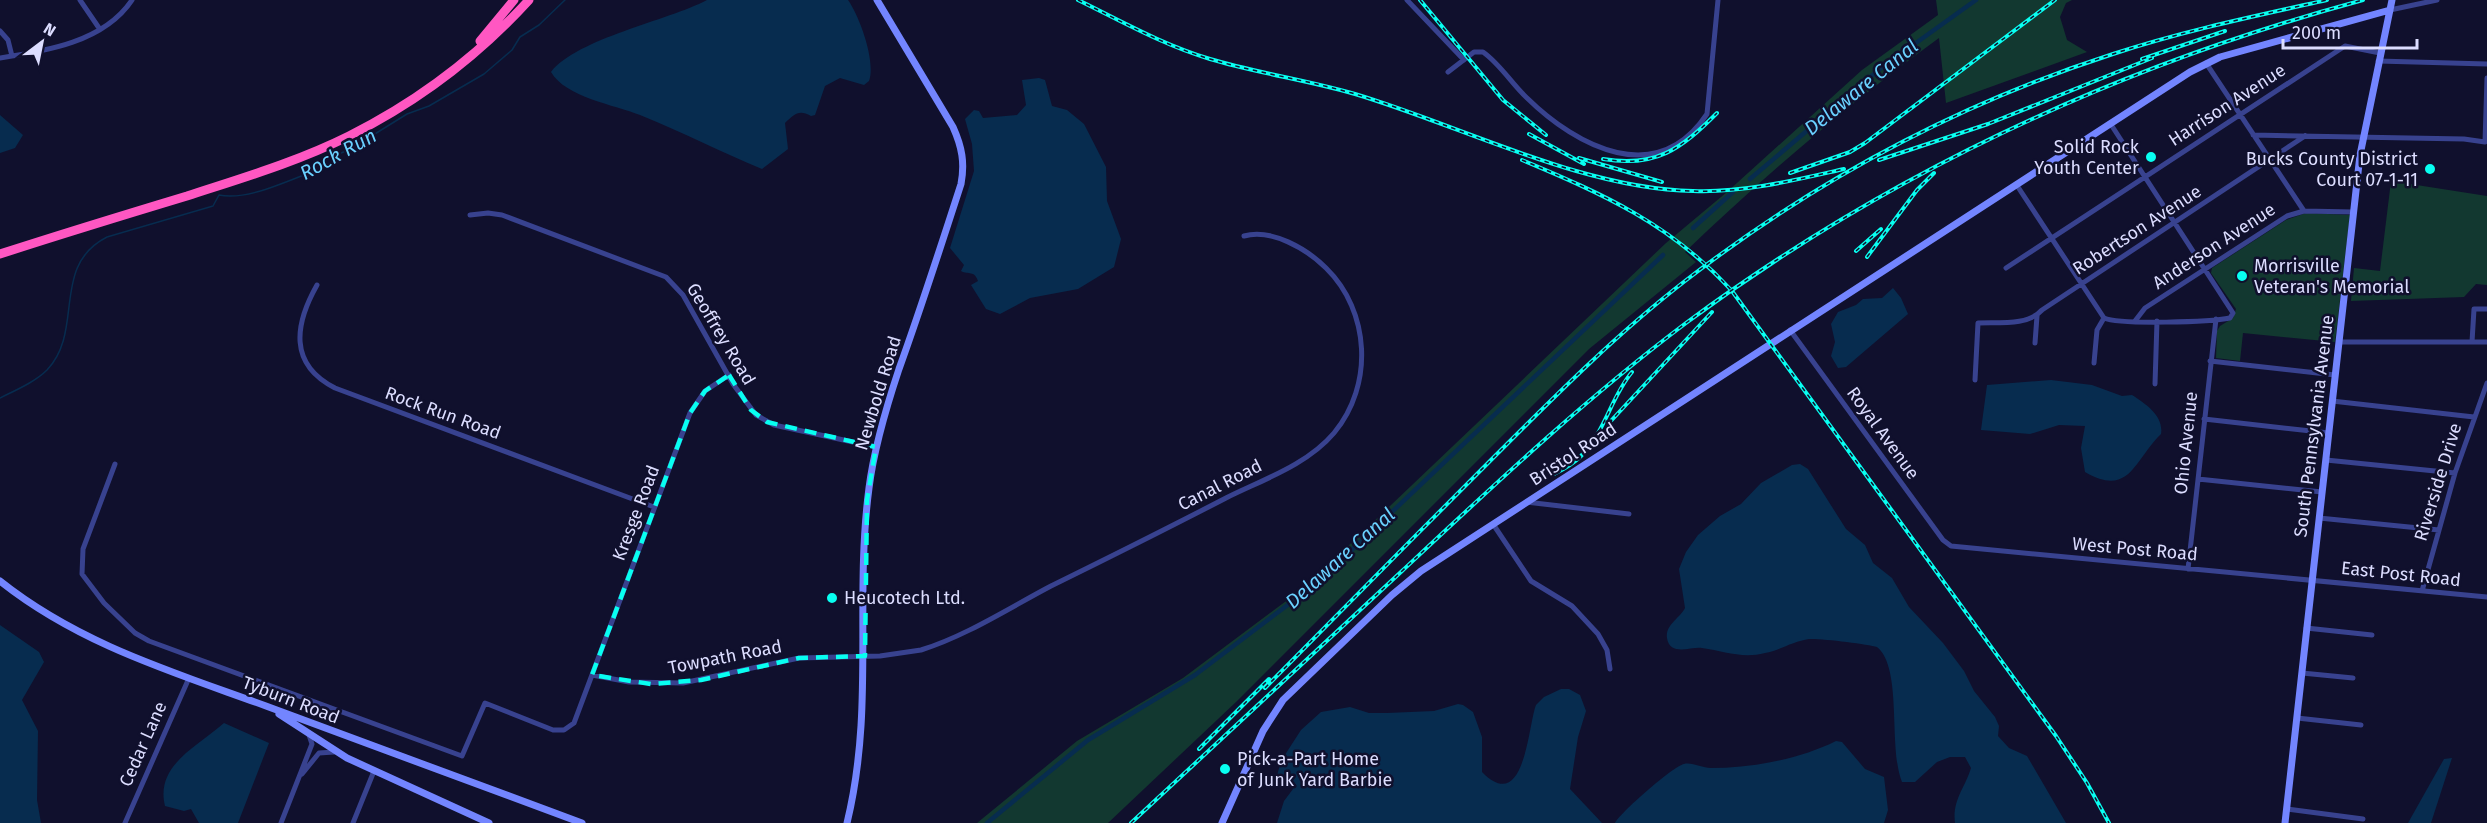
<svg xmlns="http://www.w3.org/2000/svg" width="2487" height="823" viewBox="0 0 2487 823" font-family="'Fira Sans',sans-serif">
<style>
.green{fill:#123830}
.water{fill:#072c4f}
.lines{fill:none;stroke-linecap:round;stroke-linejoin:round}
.stream{stroke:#072c4f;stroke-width:1.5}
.canal{stroke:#072c4f;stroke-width:4.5}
.street{stroke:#38428f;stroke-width:5}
.secondary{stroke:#7385ff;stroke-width:7}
.highway{stroke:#ff57c2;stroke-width:9}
.rail-casing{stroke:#08fff1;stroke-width:4}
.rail{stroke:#10102d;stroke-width:1.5;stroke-dasharray:4.5;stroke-linecap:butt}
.marked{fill:none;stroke:#08fff1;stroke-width:4.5;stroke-dasharray:12 8;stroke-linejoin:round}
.poi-dot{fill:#08fff1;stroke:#10102d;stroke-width:2}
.labels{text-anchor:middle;stroke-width:5;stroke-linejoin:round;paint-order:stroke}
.street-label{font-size:18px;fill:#dcddff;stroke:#10102d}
.poi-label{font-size:18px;fill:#dcddff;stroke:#10102d;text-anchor:start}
.water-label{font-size:20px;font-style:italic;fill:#6ad1ff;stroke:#10102d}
</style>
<rect width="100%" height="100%" fill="#10102d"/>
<path class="green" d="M1936,0h136l-6,3 -6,14 7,23 20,12 -141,51 -7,-65c-89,65 -174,137 -254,214l11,10 -107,87 -353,353 -128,121h-131l100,-82 106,-63 122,-91 361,-344 61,-51 135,-122 76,-55z
M2391,181l96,15v89l-11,-1 -12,13 -113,4 3,-33 26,3z
M2306,213l44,2 -15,127 -92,-9 -3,28 -24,-3 1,-27 3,-5 13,-8 3,-9 -25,-36 1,-5 74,-48z"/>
<path class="water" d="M707,0h141c12,17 28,62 21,81l-5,4 -24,-7 -15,8 -10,29 -4,1c-12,-7 -17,-2 -26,7l3,26 -26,20c-41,-17 -80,-37 -122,-54 -25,-10 -75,-18 -89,-43 27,-34 116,-51 156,-72z
M1039,78l6,2 7,26 15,4 17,14 22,43 1,34 14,38 -7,28 -36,22 -48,9 -30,16 -14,-5 -15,-24 7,-4c-4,-11 -9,-6 -17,-10l3,-6 -14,-17 24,-77 -2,-27 -7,-25 9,-9 5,1 4,7 34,-3 9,-10 -4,-25z
M0,115l23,20 -8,13 -15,5z
M1893,288l8,10 7,16 -62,53 -8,1 -7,-12 4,-14 -4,-18 7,-12 18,-7 7,-6 19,-1z
M2051,380l41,5 30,11 10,-1c14,9 32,21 29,39 -27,26 -31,64 -76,38l-4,-24 4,-22 -26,-1 -29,9 -49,-4 6,-45z
M1792,465l8,-1 8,5 38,60 19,16 8,18 19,15 17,29 34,36 21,28 10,20 21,26 4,9 -1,10 11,12 18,8 39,67h-111c-3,-23 10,-35 16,-55l-6,-11h-15l-13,5 -22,20h-13c-14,-34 1,-114 -25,-135 -9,-3 -58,-9 -68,-8 -15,2 -29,11 -44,14 -23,6 -41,-2 -63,-5 -10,-2 -32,9 -35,-10 -2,-13 13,-20 18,-30l-6,-39 7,-17 12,-17 22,-19 21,-12 20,-21z
M0,625l39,27 5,10 -22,38 16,31 -1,69 4,23h-41z
M1561,689h8l11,6 6,16 -8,26 -8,52 32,34h-325l7,-22 9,-12 -3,-5 -15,-1 6,-22 20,-31 20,-18 29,-5 19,6h18l47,-2 24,-7 5,1 10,7 9,25v35c43,44 46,-47 54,-67l8,-8z
M224,723l45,20 -31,80h-39l-8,-14 -7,2 -19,-5c-10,-41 32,-59 59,-83z
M1836,741l6,1 23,27 19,8 4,33 -4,13h-269c4,-9 58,-57 69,-59 8,-2 18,4 27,4 41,0 89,-9 125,-27z
M2452,758l-21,65h-23l36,-64z"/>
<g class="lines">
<path class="stream" d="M0,398c16,-8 35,-16 47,-28 38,-40 3,-104 60,-133l106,-31 6,-11c29,6 70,-15 98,-25l-1,-4 6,-6 27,-10 58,-36 22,-8 55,-32 28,-24 8,-13 19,-12 26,-25"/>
<path class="canal" d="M1750,179l131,-111 95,-68
M1693,228l40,-36
M987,823l101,-83 107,-65 123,-93 345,-327"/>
<path class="street" d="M80,0l19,28
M1407,0l57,60
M2390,10l47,-10
M0,31l8,9 4,16
M0,58c46,-7 104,-16 132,-58
M2378,61l109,3
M2206,63l98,148
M1448,72l26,-20h9c17,12 29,32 44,46 50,49 130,91 180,16l11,-114
M2253,135l211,4 21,3 2,-64
M2016,184l88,134
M470,215l18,-2 14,2 164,62 17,18 50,89 23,31 18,10 102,22
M2006,268l339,-222 35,7
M317,285c-22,39 -29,79 18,103l319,119
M2104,318c16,7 107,4 126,0l3,-5 -123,-190
M2135,321l10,-13 142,-92 17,-5 49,1
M1790,330l153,210 8,6 536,51
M2339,342h148
M2472,342l2,-33h13
M2035,343l2,-27
M2210,361l125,14
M2094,363l3,-33 7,-12
M1975,380l3,-57c20,-1 50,3 64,-13l263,-174
M2155,384l2,-63
M2332,401l142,16
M2204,419l125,14
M2326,460l129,13
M115,464l-32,85 -1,25 22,29 31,30 14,8 313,115 23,-53 68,27h11l10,-7 116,-310 15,-22 24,-16
M2198,479l124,13
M1526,502l103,12
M2319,518l120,12
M1493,524l38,57 41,25 26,28 9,16 3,19
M2188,569l28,-250
M2422,591l33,-118 32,-90
M2306,628l66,7
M2302,673l51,5
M592,675l37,7 54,1 116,-25 81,-2 41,-6c45,-14 88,-42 130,-64 59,-29 117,-58 175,-88 36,-18 81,-33 108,-65 40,-48 36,-122 -8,-165 -19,-19 -55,-40 -82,-32
M2297,718l64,7
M302,774l17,-21 15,-1
M2287,809l76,10
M125,823l64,-145
M281,823l31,-79 -3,-9
M353,823l21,-52"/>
<path class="secondary" d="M0,581c79,63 173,91 266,125 106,39 211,78 316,117
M279,714l68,44 142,65
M847,823c28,-115 7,-221 22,-335 5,-40 17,-80 30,-119 22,-61 42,-123 62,-185 4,-21 1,-37 -8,-57l-76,-127
M1222,823l41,-92 20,-31 109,-105 29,-24 769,-499 30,-15 170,-47
M2285,823l75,-668 32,-155"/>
<path class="highway" d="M480,41l34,-41
M0,254c62,-20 124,-39 187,-58 55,-18 110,-34 162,-60 68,-34 129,-80 180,-136"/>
<g class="rail-casing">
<path id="rail" d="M1078,0c43,21 85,45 132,59 47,14 97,21 145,35 107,32 227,95 338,97 51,2 102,-11 151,-22
M1420,0l83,100 43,35
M2142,59l83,-28
M1529,134l55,30
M1579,158l83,24
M1603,159c53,9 78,-10 114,-46
M1522,160c81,34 149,64 210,131l324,445 31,47 22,40
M1879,160l109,-36 164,-66
M1790,173l60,-21 15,-9 190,-143
M1856,251l25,-22
M1867,257l50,-67 17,-17
M1609,423l103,-111
M1554,474c10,-5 20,-11 27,-18 24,-24 30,-59 51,-84
M1265,688c74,-75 149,-151 224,-226 63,-63 125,-126 196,-181 128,-99 273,-177 428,-227 70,-23 142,-38 214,-54
M1199,749l70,-70
M1131,823c90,-84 181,-168 271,-252 92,-86 183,-172 284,-248 203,-150 433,-257 677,-323"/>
</g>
<use href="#rail" class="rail"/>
</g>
<path class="marked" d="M729,375l22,35 16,12 109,25 -9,53 -2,156 -66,2 -98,22 -50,4 -59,-9 98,-262 15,-22z"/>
<g class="poi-dot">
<circle cx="2151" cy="157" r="6"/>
<circle cx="2430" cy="169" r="6"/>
<circle cx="2242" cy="276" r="6"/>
<circle cx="832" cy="598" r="6"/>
<circle cx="1225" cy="769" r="6"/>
</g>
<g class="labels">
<g class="street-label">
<text transform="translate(2227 105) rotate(-33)" y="6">Harrison Avenue</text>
<text transform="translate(2137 230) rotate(-33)" y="6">Robertson Avenue</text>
<text transform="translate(2214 246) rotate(-33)" y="6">Anderson Avenue</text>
<text transform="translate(721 334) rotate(59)" y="6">Geoffrey Road</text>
<text transform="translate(878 393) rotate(-73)" y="6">Newbold Road</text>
<text transform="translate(443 413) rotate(20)" y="6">Rock Run Road</text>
<text transform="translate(2314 426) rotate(-83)" y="6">South Pennsylvania Avenue</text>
<text transform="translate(1883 433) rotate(54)" y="6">Royal Avenue</text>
<text transform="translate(2186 443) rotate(-84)" y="6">Ohio Avenue</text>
<text transform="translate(1573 454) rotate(-33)" y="6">Bristol Road</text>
<text transform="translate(2438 482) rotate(-73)" y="6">Riverside Drive</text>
<text transform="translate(1220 485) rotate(-27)" y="6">Canal Road</text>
<text transform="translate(636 513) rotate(-69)" y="6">Kresge Road</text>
<text transform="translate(2135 549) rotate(5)" y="6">West Post Road</text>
<text transform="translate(2401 574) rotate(6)" y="6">East Post Road</text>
<text transform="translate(725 657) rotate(-11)" y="6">Towpath Road</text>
<text transform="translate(291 700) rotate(21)" y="6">Tyburn Road</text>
<text transform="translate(143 744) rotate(-66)" y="6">Cedar Lane</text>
</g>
<g class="poi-label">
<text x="2139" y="153" text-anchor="end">Solid Rock<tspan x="2139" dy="21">Youth Center</tspan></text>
<text x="2418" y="165" text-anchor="end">Bucks County District<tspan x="2418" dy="21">Court 07-1-11</tspan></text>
<text x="2254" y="272">Morrisville<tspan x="2254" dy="21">Veteran's Memorial</tspan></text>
<text x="844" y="604">Heucotech Ltd.</text>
<text x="1237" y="765">Pick-a-Part Home<tspan x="1237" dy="21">of Junk Yard Barbie</tspan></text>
</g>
<g class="water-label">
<text transform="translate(1861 87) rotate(-39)" y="7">Delaware Canal</text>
<text transform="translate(338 154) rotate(-29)" y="7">Rock Run</text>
<text transform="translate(1340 558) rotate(-42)" y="7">Delaware Canal</text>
</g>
</g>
<g transform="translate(42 42) rotate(32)" stroke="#10102d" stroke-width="4.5" paint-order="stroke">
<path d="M0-4.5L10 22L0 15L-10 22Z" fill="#dcddff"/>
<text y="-9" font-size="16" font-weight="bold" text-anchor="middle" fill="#dcddff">N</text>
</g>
<path d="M2283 39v9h134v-9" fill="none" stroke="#dcddff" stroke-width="3"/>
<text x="2292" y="39" font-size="18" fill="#dcddff" stroke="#10102d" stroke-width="4.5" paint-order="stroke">200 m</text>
</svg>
